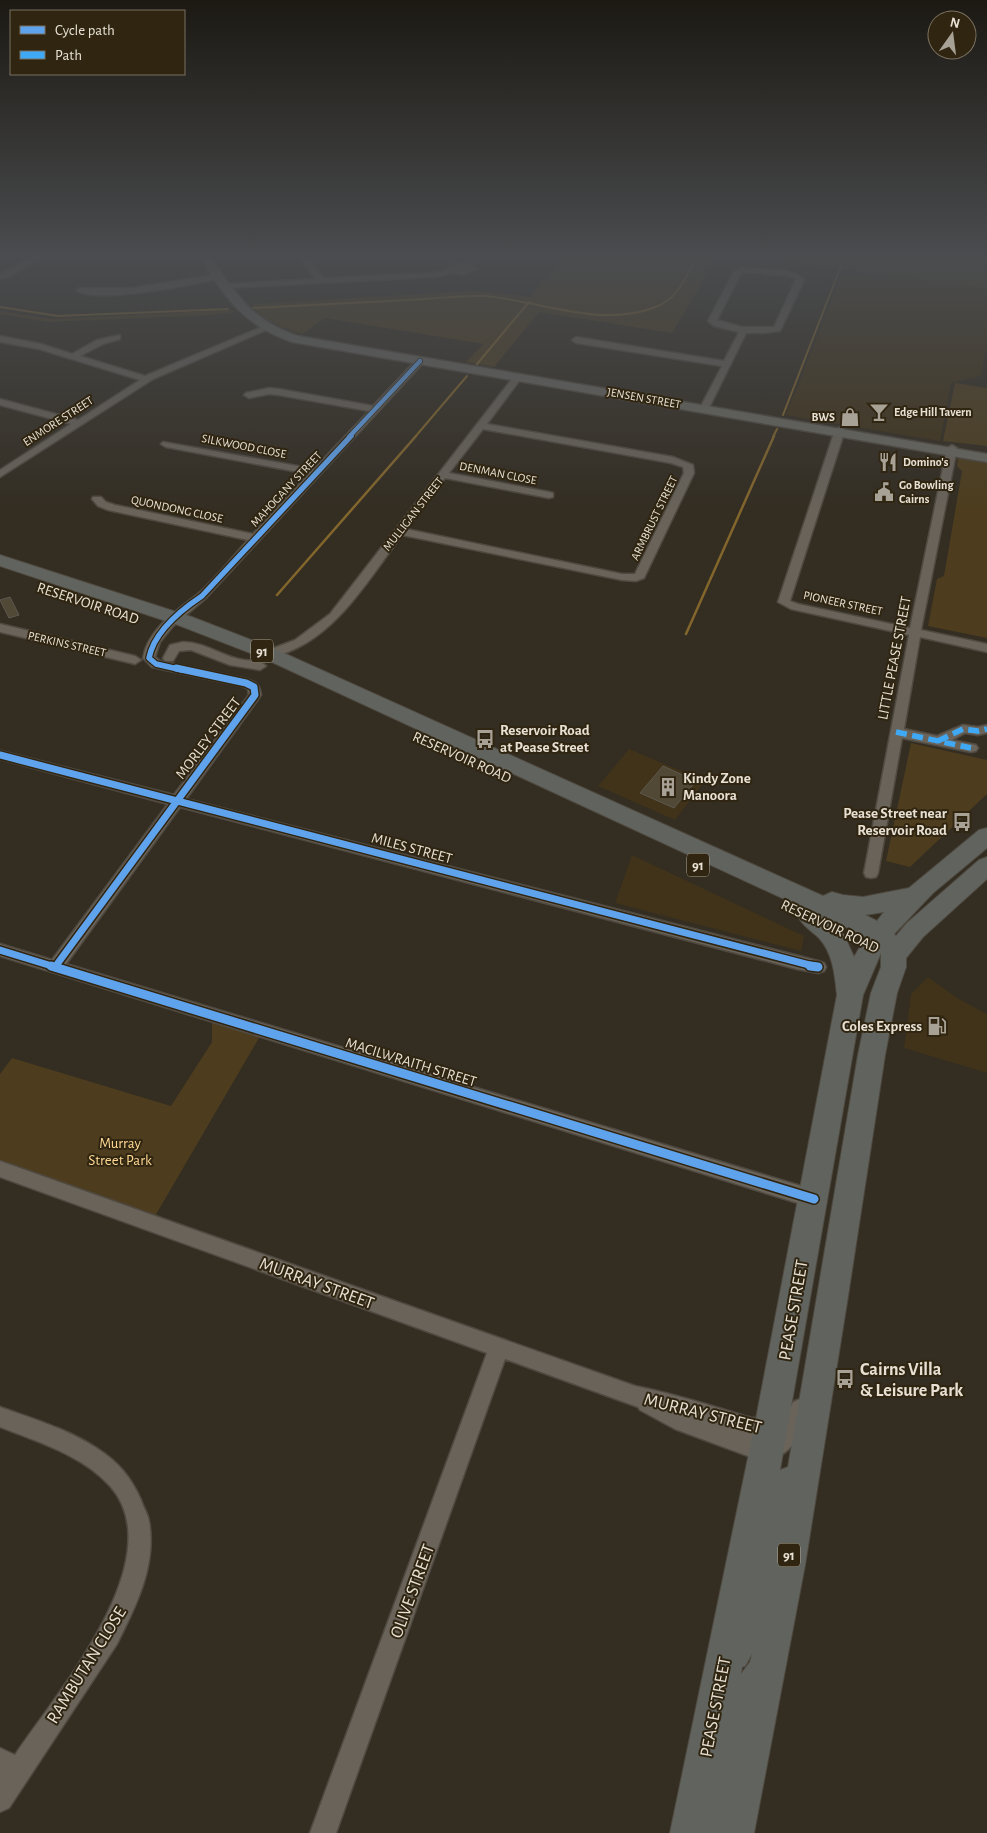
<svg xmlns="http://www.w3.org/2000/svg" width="987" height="1833" viewBox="0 0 987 1833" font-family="'Alegreya Sans',sans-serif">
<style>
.built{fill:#40331a}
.green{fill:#4d3d1e}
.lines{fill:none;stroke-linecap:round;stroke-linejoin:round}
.stream-far1{stroke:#83662c;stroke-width:2}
.stream{stroke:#83662c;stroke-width:2.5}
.building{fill:#514836;stroke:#5e584f}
.street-casing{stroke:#4f4940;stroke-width:3}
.secondary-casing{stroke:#4f4940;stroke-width:3}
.primary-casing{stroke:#4f4940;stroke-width:2}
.street{fill:#69635a;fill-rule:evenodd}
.secondary{fill:#696861;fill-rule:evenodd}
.primary{fill:#61645e;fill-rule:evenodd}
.quiet{stroke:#3fa9f5;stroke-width:5.5;stroke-dasharray:11 5.5;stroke-linecap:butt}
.cycleway-far3-casing{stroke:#302511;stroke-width:6}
.cycleway-far2-casing{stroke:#302511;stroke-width:8}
.cycleway-far1-casing{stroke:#302511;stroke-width:10}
.cycleway-casing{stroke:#302511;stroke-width:12}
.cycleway-far3{stroke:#60a3ed;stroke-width:4.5}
.cycleway-far2{stroke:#60a3ed;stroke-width:5.5}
.cycleway-far1{stroke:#60a3ed;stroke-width:7}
.cycleway{stroke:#60a3ed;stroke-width:9}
.labels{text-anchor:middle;stroke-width:4;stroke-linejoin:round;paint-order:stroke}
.far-street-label{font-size:12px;fill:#e7e0d3;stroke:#302511}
.far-poi-label{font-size:12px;font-weight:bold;fill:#e7e0d3;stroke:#302511;text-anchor:start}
.shield{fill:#302511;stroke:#b0a899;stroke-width:1}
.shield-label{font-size:14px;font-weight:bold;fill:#e7e0d3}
.street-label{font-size:15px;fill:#e7e0d3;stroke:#302511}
.poi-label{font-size:15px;font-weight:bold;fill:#e7e0d3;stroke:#302511;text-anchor:start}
.park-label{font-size:15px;fill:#fcd792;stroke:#302511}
.near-street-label{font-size:18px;fill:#e7e0d3;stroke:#302511}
.near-poi-label{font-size:18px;font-weight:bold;fill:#e7e0d3;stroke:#302511;text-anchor:start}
</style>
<rect width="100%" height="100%" fill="#332d22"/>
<path class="built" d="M845,268l142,20v52l-6,36 -30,7 -11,58 -154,-26z
M629,749l76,32 -30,39 -77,-34z
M632,855l172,81 -3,15 -186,-48z
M928,977l29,21 30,16v59l-83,-25 7,-54z"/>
<path class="green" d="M565,255h154l-47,78 -133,-21 -45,55 -28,-5 28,-29 -11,11 -158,-26 -23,16c-17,-6 -41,-13 -50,-30l221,-13 19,1 38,5z
M733,255h254v33z
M232,310l3,2 -24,3 -163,7 -48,-8v-3l52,8z
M955,383l32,5v58l-44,-5z
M966,457l21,4v177l-59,-12 9,-47 7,-3 18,-105 -5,-5 1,-7z
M911,743l76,17v34l-77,73 -24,-6z
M212,1015l51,16 -112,192 -151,-54v-95l12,-16 159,48 41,-64z"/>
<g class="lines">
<path class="stream-far1" d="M779,255l60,6 2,5 -58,149
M0,307l58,9 170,-7
M253,308c52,-3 104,-5 155,-8 25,-1 51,-5 76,-4 55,4 114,32 169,12 25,-8 33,-32 45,-53
M477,364l52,-62
M415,437l52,-61
M773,437l4,-8"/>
<path class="stream" d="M277,595l139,-159
M686,634l88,-198"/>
</g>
<path class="building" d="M10,597l9,18 -10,3 -9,-18z
M663,766l33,15 -22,27 -34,-15z"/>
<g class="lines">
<g class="street-casing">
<path id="street" d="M35,255h9l-33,21 -11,3v-5z
M298,255h8l18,23 110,-5 11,-2 7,-7 11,-1 10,1 4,5 -14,6 -9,-2 -20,4 -210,11 -4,-2 4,-2 92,-5zM463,267l5,1 -5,2 -6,-1z
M743,268c14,1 54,0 61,12l-24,51 -17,2h-17l-38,77 -3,1 -5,-3 22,-42 -146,-23 -4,-3 4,-3 148,24 15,-29 -25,-6 -6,-5 26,-50zM743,272l46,4 7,3 -22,48h-32l-25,-7 24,-47z
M219,274l4,2 -1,2c-27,6 -125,27 -146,12l4,-2h52z
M264,326l7,2 -118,51 -153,98v-7l71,-46 -71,-19v-6l78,21 62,-40 -101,-31 -39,-7v-6l41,8 31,10 25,-14 23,-5v4l-17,5 -23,12 65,20z
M420,358l3,1v4l-217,235 -33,28 -13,16 -5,15 5,4 86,18c10,3 14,6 15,16l-2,3 -73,101 632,162 6,2 2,4 -2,4 -6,2 -21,-4 -617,-162 -114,157 748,226 6,3 3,6 -3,6 -6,3 -814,-252v-12l52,16 116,-156 -168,-45v-8l174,44 75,-100 -1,-6 -6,-3 -90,-19 -9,-9c5,-29 33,-47 55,-64 18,-15 34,-37 50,-54l-140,-30 -10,-4 -6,-7 1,-2h8l5,5 9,3 138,29 56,-60 -143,-27 -5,-3 2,-2 151,27 55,-58 -90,-16 -10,-1 -20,4 -5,-3 2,-2 23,-5 10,1 94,17 44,-47z
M518,374l4,3 -35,47 186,33 20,8 1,8 -50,105 -8,3 -14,-1 -220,-45c-32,42 -63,97 -114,117 -7,2 -15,7 -22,5l-2,-3 2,-3 29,-11 35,-26 185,-239zM483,429l188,34 12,4 1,6 -49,101h-13l-216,-45 39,-51 104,20 4,-1v-4l-4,-1 -100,-19z
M840,427l5,3 -55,171 8,3 112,24 37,-180 5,-3 5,3 -36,182 66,14v8l-67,-15 -16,92 33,7 26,-11 15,2 9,-2v8l-9,2 -13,-2 -13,7 24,5 2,3 -2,3 -5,1 -69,-14 -24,135 -2,4 -5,1 -5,-1 -2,-4 45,-238 -118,-26 -13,-7 57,-172z
M0,624l135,32 6,4 -6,4 -135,-32z
M183,642c22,0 40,15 61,18 7,1 17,0 22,6l-6,4 -30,-5 -39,-15 -12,1 -6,10h-8l-2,-3 7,-13z
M0,1161l635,225c40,8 74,19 113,31 10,3 20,0 30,5l3,7 12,-27 7,-3 7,3c11,25 -19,52 -40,61l-92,-34 -35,-19 -2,-3 -133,-48 -169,474h-26l177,-480 -487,-176z
M0,1407c33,12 68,22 98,42 20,13 33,28 43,51 2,7 7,14 8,21 8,44 -13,85 -32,123l-108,164 -9,4v-64l15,7c40,-60 159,-197 95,-269 -28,-31 -72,-44 -110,-59z"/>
</g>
<g class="secondary-casing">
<path id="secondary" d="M199,255h10c28,40 41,64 89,81l689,118v8l-695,-120c-48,-17 -68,-44 -93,-87z"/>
</g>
<g class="primary-casing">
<path id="primary" d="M0,555l192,62 85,33 546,246 9,-4 11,3 20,2 46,-9 70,-58 8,-2v20l-54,45 -39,41 2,2 11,-13 72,-63 8,-3v22l-64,58 -17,21v9l-9,26 -12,62 -37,241 -43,269 -51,268h-84l84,-404 83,-434c-2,-19 -4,-42 -18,-57 -7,-7 -15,-11 -20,-20l4,-7 5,-1 -545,-252 -85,-33 -178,-59zM884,912l-7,9 -12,-6zM833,921l33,16 -12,20 -10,-22zM881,953v14l-10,26 -13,62 -70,412 -8,3 83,-475zM752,1654l-2,8 -9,12 1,-7 3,-1z"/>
</g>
<use href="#street" class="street"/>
<use href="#secondary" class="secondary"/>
<use href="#primary" class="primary"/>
<path class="quiet" d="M896,732l75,16
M938,741l25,-12 15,2 9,-2"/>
<g class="cycleway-far3-casing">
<path id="cycleway-far3" d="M349,437l71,-76"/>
</g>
<g class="cycleway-far2-casing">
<path id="cycleway-far2" d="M182,670l-26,-6 -7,-6c5,-26 32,-48 53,-62l149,-160"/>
</g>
<g class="cycleway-far1-casing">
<path id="cycleway-far1" d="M0,755l817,212
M0,950l55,17
M55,967l200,-272 -1,-8 -8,-4 -70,-15"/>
</g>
<g class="cycleway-casing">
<path id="cycleway" d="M51,966l763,233
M810,966l8,1"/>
</g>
<use href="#cycleway-far3" class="cycleway-far3"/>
<use href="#cycleway-far2" class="cycleway-far2"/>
<use href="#cycleway-far1" class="cycleway-far1"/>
<use href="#cycleway" class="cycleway"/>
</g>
<linearGradient id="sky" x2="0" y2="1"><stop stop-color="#1c1913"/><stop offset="0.5" stop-color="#4a4c4f"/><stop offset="1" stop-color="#4a4c4f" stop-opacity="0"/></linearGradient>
<rect width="987" height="511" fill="url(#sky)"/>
<defs>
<g id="bar-bare" transform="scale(1.5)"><path d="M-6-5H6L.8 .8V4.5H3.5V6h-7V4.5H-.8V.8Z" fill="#a8a195" stroke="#302511" stroke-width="2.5" paint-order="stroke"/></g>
<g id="shop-bare" transform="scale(1.5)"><path d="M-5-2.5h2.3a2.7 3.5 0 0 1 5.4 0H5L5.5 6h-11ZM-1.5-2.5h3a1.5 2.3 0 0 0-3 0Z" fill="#a8a195" stroke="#302511" stroke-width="2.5" paint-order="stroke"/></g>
<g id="restaurant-bare" transform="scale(1.5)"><path d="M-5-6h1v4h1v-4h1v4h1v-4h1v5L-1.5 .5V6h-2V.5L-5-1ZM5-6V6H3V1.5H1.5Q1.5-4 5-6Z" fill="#a8a195" stroke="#302511" stroke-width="2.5" paint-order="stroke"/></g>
<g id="civic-bare" transform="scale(1.5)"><path d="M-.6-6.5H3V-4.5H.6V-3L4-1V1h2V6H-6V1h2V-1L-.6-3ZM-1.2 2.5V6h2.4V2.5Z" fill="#a8a195" stroke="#302511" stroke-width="2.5" paint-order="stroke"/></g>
<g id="bus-bare" transform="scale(1.5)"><path d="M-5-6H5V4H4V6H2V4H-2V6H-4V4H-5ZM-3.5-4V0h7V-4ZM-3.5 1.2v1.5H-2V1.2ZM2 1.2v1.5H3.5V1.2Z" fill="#a8a195" stroke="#302511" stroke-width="2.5" paint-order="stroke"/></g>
<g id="building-bare" transform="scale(1.5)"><path d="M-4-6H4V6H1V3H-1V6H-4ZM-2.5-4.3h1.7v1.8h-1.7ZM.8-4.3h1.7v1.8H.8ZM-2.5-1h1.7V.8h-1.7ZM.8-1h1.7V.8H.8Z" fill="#a8a195" stroke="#302511" stroke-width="2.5" paint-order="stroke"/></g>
<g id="fuel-bare" transform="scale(1.5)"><path d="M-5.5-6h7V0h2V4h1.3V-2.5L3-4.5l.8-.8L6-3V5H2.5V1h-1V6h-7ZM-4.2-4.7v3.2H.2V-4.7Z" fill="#a8a195" stroke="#302511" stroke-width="2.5" paint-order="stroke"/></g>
</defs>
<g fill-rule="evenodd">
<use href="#bar-bare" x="879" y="412"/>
<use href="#shop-bare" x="850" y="417"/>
<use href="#restaurant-bare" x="888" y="462"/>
<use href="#civic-bare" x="884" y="492"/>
<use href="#bus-bare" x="485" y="739"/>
<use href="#building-bare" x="668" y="787"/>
<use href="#bus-bare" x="962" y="822"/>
<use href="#fuel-bare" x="937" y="1026"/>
<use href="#bus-bare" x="845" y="1379"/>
</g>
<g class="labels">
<g class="far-street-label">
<text transform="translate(644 398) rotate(10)" y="4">JENSEN STREET</text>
<text transform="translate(58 421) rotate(-33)" y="4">ENMORE STREET</text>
<text transform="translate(244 446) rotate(11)" y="4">SILKWOOD CLOSE</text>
<text transform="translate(498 473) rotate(11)" y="4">DENMAN CLOSE</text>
<text transform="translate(286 489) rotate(-47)" y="4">MAHOGANY STREET</text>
<text transform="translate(177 509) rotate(12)" y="4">QUONDONG CLOSE</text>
<text transform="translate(413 514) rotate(-52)" y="4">MULLIGAN STREET</text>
<text transform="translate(654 518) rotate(-64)" y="4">ARMBRUST STREET</text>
<text transform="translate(843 603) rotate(12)" y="4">PIONEER STREET</text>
<text transform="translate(67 644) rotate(13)" y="4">PERKINS STREET</text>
</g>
<g class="far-poi-label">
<text x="894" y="416">Edge Hill Tavern</text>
<text x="835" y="421" text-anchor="end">BWS</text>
<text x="903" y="466">Domino's</text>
<text x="899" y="489">Go Bowling<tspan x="899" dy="14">Cairns</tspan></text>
</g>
<g class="shield">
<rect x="251" y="639.5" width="22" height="23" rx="4"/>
<rect x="687" y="853.5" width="22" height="23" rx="4"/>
<rect x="778" y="1543.5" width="22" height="23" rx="4"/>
</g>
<g class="shield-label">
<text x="262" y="656">91</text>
<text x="698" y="870">91</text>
<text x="789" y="1560">91</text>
</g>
<g class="street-label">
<text transform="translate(88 603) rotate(18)" y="5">RESERVOIR ROAD</text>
<text transform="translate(894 658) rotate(-79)" y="5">LITTLE PEASE STREET</text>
<text transform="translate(208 738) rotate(-53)" y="5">MORLEY STREET</text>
<text transform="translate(462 757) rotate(24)" y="5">RESERVOIR ROAD</text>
<text transform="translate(412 848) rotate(15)" y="5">MILES STREET</text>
<text transform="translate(830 926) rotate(25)" y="5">RESERVOIR ROAD</text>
<text transform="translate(411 1062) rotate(17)" y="5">MACILWRAITH STREET</text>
</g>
<g class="poi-label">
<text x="500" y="735">Reservoir Road<tspan x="500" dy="17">at Pease Street</tspan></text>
<text x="683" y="783">Kindy Zone<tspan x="683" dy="17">Manoora</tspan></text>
<text x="947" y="818" text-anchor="end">Pease Street near<tspan x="947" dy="17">Reservoir Road</tspan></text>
<text x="922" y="1031" text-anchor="end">Coles Express</text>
</g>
<g class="park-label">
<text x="120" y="1148">Murray<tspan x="120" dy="17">Street Park</tspan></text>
</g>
<g class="near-street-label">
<text transform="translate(317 1283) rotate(20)" y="6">MURRAY STREET</text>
<text transform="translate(793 1310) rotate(-80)" y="6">PEASE STREET</text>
<text transform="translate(703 1413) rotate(14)" y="6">MURRAY STREET</text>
<text transform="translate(412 1591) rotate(-70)" y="6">OLIVE STREET</text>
<text transform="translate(86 1665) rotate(-58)" y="6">RAMBUTAN CLOSE</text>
<text transform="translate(715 1707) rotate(-79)" y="6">PEASE STREET</text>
</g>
<g class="near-poi-label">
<text x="860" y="1375">Cairns Villa<tspan x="860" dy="21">&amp; Leisure Park</tspan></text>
</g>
</g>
<rect x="10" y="10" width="175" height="65" fill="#302511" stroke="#79705f"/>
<rect x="20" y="26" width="25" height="8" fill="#60a3ed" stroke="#79705f"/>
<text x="55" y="35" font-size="15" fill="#e7e0d3">Cycle path</text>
<rect x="20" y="51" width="25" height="8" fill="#3fa9f5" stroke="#79705f"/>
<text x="55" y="60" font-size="15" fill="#e7e0d3">Path</text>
<g transform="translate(952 35) rotate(14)"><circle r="24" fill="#302511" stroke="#79705f"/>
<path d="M0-4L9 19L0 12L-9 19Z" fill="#a8a195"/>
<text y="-8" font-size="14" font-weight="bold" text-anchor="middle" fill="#e7e0d3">N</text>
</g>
</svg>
